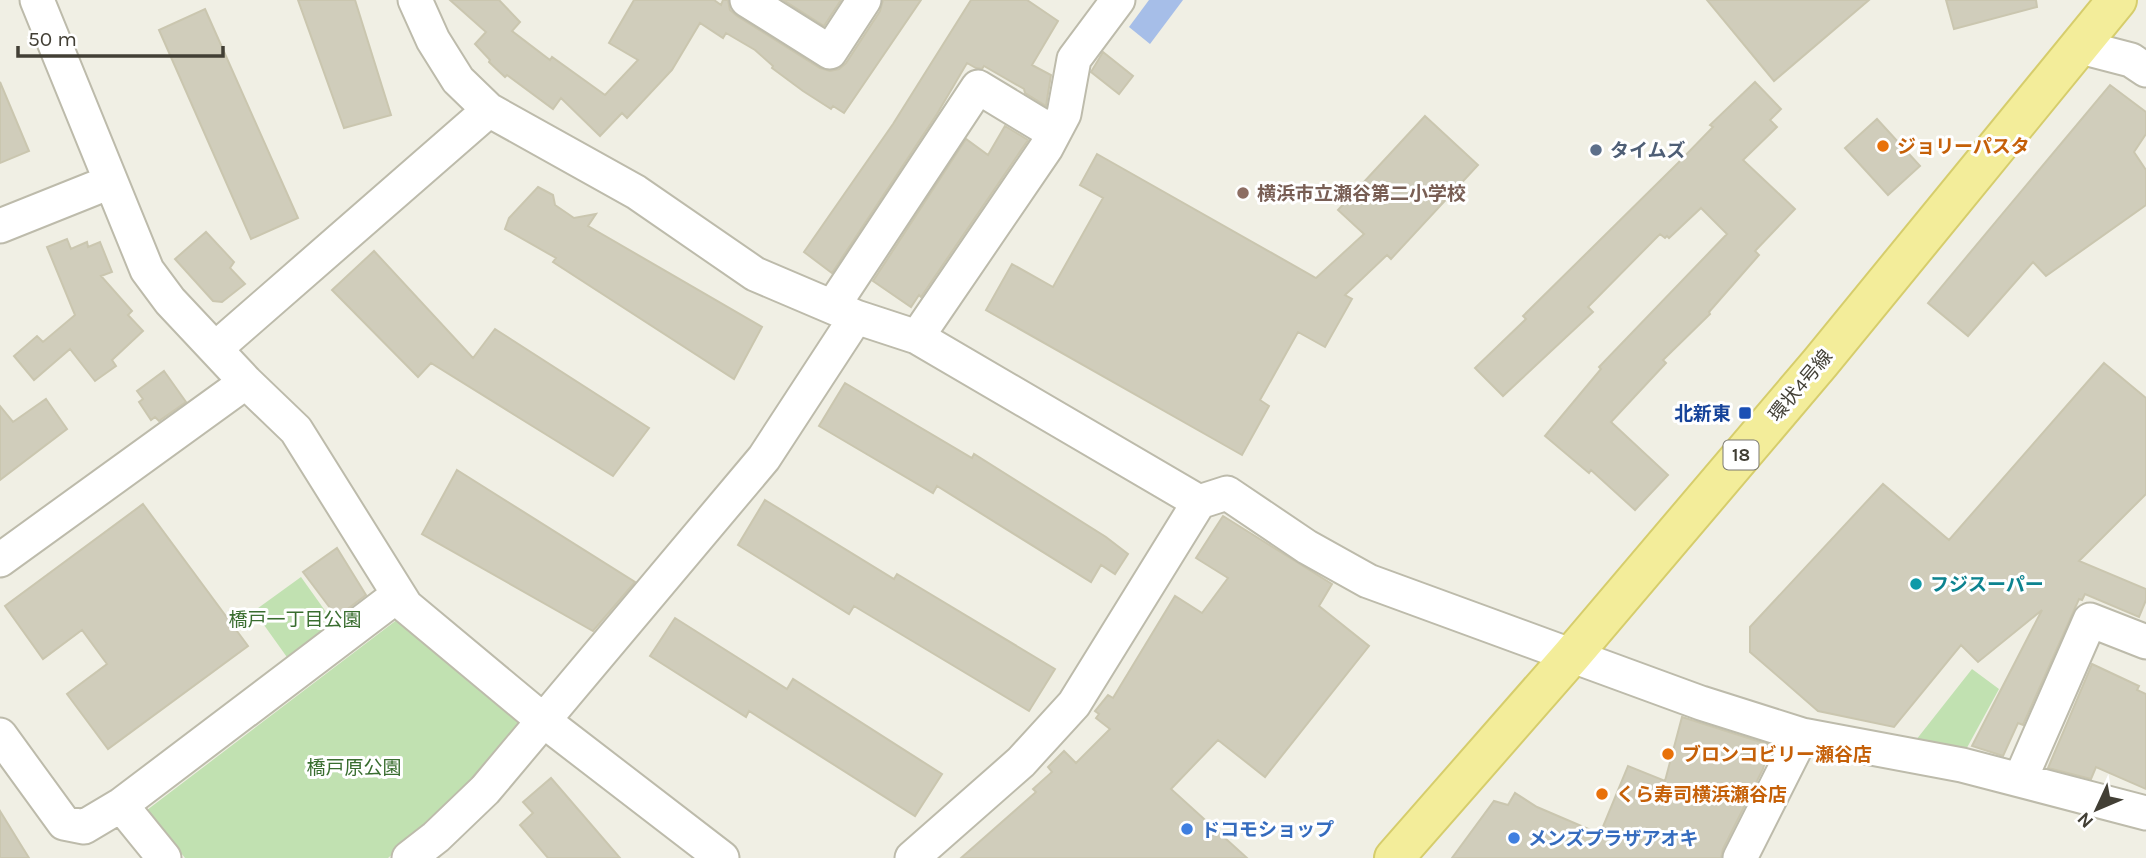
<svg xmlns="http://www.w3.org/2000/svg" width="2146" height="858" viewBox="0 0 2146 858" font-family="Karla,'Noto Sans JP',sans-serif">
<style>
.green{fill:#c1e1b1}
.water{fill:#a6bee8}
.building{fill:#d0cdbb;stroke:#cac6af;stroke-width:2}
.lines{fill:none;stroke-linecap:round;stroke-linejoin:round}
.minor-casing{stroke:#bdbbab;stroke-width:37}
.major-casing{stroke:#d6cd6c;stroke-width:42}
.minor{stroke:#fff;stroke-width:33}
.major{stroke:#f3ed9a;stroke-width:38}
.food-dot{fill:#e8710a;stroke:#fff;stroke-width:2.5}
.service-dot{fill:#5c6f8a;stroke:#fff;stroke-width:2.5}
.education-dot{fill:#8d6e63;stroke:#fff;stroke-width:2.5}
.transit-dot{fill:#1a4fb4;stroke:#fff;stroke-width:2.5}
.culture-dot{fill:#0f9aa8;stroke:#fff;stroke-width:2.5}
.shop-dot{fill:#3f7fe0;stroke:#fff;stroke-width:2.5}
.labels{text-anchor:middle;stroke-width:6;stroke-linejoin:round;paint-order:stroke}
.shield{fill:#fff;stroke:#7b7972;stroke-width:2}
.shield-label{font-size:18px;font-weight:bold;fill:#423f35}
.food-label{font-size:19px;font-weight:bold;fill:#c56008;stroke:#fff;text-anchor:start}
.service-label{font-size:19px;font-weight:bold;fill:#4e5e75;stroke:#fff;text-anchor:start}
.education-label{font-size:19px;font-weight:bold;fill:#785e54;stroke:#fff;text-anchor:start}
.street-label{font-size:19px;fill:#423f35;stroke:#fff}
.transit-label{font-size:19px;font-weight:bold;fill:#164399;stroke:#fff;text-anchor:end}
.culture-label{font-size:19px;font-weight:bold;fill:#0d838f;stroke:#fff;text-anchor:start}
.park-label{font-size:19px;fill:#396d2f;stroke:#fff}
.shop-label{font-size:19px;font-weight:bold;fill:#366cbe;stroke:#fff;text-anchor:start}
</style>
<rect width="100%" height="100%" fill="#f0efe4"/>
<path class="green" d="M301,577l35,49 -47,34 -35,-49z
M398,619l124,105 -64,74 -70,60h-203l-38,-48z
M1972,669l27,20 -36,66 -47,-15z"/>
<path class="water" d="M1149,0h34l-33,44 -21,-17z"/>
<path class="building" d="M298,0h57l36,115 -47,13z
M450,0h49l21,22 -8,9 38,29 2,-3 53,38 33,-35 -29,-17 25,-43h80l7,5 2,-5h5l2,10 7,6 83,52 10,3 9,-2 7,-6 34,-52 3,-11h38l-77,113 -11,-7 -2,3 -28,-18 -31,-23 1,-2 -18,-16 -29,-17 -3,5 -23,-15 -28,47 -45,48 -5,-5 -22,23 -39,-38 -8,11 -46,-34 -2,2 -16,-15 1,-2 -15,-16 11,-12z
M783,0h58l-17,26z
M971,0h56l31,21 -26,44 19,10 -5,31 -21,-13 -1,-4 -40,-23 -2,3 -6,-1 -9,-5 -30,51 -105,159 -28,-21 89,-128z
M1707,0h162l-95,81z
M1946,0h90l1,7 -83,22z
M205,9l93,209 -47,21 -92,-209z
M1103,52l30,24 -14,18 -28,-22z
M0,82l29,69 -29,12z
M1755,82l26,27 -11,11 7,7 -34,33 52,49 -40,42 4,4 -50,57 1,2 -47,46 3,3 -55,59 57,53 -33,35 -44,-40 -2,3 -44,-37 56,-67 -2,-2 128,-133 -26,-26 -32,30 -2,-2 -2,2 -5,-4 -72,73 5,5 -90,84 -28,-28 51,-49 -3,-3 155,-153 35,-36 -3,-2z
M2110,85l36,27v22l-12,18 12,18v35l-100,71 -13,-14 -65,74 -40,-33z
M1425,116l53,49 -87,94 -4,-4 -42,40 7,4 -27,48 -27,-15 -38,68 9,6 -27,49 -256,-145 26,-46 41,23 50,-89 -23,-13 17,-31 219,124 48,-44 -26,-24z
M1877,119l43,47 -32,29 -43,-47z
M1005,126l23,14 -107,157 -2,-2 -8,12 -38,-26 93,-142 22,16z
M538,187l15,8 2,10 19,13 22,-4 -8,12 174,101 -28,52 -181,-117 3,-4 -51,-29 4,-11z
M206,232l28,30 -4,6 15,16 -23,18 -9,-1 -38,-42z
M67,239l4,10 16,-7 1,5 12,-5 12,30 -11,4 31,35 -4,4 15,16 -31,29 4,6 -21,15 -25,-32 -36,31 -20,-24 23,-20 6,6 32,-27 -28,-68z
M374,251l99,107 22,-29 154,99 -36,48 -182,-113 -13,14 -86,-87z
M2104,363l42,35v96l-67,67 67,28v11l-7,17 -54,-23 -3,6 -3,-1 -56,126 -5,-2 -15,33 -31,-10 70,-136 -64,52 -17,-17 -67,82 -76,-16 -68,-59v-25l133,-143 66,56z
M164,371l22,31 -27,19 -4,-4 -4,3 -12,-18 4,-3 -6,-8z
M845,383l127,75 2,-4 132,83 22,17 -13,20 -14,-9 -10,17 -154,-96 -4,7 -114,-67z
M46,399l21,30 -67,51v-74l13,16z
M457,470l178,112 -42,49 -171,-97z
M765,500l129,79 3,-5 158,95 -26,42 -175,-105 -5,8 -111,-69z
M143,504l105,142 -140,103 -41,-55 40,-30 -25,-34 -39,29 -38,-53z
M1223,516l109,68 -13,22 50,40 -104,131 -47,-37 -47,49 76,69h-286l75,-66 -3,-3 19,-17 -4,-5 16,-16 12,12 34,-34 -14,-11 3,-4 -4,-3 13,-16 5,3 62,-102 27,17 26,-35 -32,-20z
M337,548l29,47 -29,22 -34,-45z
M675,618l112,71 6,-10 149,95 -27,42 -166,-105 -3,6 -96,-61z
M2092,664l47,22 -2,4 9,4v95l-50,-22 -5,12 -43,-11z
M1682,717l88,28 -7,24 -40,80 -2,9h-269l42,-57 14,4 7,-12 22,14 63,27 28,-68 37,15z
M551,778l69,80h-72l-28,-33 13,-12 -10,-11z
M0,811l29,47h-29z"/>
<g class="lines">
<g class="minor-casing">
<path id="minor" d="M37,0l110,270 23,31 76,81 50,48 110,176 138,115 178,137
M415,0l18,40 25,40 31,30 147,82 119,82 101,43 61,20 282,165 -125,202 -53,58 -109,96
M747,0l83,52 34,-52
M2081,47l50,13 15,10
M0,226l110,-44
M833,306l145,-219 76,46
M917,337l129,-189 18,-34 10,-55 44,-59
M215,349l274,-239
M1199,502l28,-9 80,54 61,34 333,122 101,32 160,30 184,48
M0,560l246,-178
M0,735l64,88 20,4 37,-22 43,53
M2020,780l70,-160 56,22
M121,805l277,-210
M409,858l27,-21 49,-47 279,-332 92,-141
M1740,858l62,-123"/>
</g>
<g class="major-casing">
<path id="major" d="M1394,858l178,-203 248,-292 297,-363"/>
</g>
<use href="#minor" class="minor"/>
<use href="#major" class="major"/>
</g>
<g class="food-dot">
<circle cx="1883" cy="146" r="7"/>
<circle cx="1668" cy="754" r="7"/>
<circle cx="1602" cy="794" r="7"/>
</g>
<circle class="service-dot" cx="1596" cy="150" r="7"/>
<circle class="education-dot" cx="1243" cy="193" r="7"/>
<rect class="transit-dot" x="1738" y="406" width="14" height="14" rx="3.5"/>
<circle class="culture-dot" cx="1916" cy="584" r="7"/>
<g class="shop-dot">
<circle cx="1187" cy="829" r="7"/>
<circle cx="1514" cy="838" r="7"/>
</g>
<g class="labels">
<rect class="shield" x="1723.5" y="440.5" width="35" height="29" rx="5"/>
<g class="shield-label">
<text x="1741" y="461">18</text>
</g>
<g class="food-label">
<text x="1897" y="153">ジョリーパスタ</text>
<text x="1682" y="761">ブロンコビリー瀬谷店</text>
<text x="1616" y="801">くら寿司横浜瀬谷店</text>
</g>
<g class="service-label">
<text x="1610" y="157">タイムズ</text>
</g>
<g class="education-label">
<text x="1257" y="200">横浜市立瀬谷第二小学校</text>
</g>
<g class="street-label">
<text transform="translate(1800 385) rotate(-50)" y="7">環状4号線</text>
</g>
<g class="transit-label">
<text x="1731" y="420">北新東</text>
</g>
<g class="culture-label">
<text x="1930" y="591">フジスーパー</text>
</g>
<g class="park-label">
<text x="295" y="626">橋戸一丁目公園</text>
<text x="354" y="774">橋戸原公園</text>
</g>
<g class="shop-label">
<text x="1201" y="836">ドコモショップ</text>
<text x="1528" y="845">メンズプラザアオキ</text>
</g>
</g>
<g transform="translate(2097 809) rotate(226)" stroke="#ffffff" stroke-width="5" paint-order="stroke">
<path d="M0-5L12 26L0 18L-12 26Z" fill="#423f35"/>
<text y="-10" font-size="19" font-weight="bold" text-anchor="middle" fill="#423f35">N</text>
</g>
<path d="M18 46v10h205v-10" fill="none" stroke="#423f35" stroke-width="3.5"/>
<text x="28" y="46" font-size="21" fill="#423f35" stroke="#ffffff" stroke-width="5" paint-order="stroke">50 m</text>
</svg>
